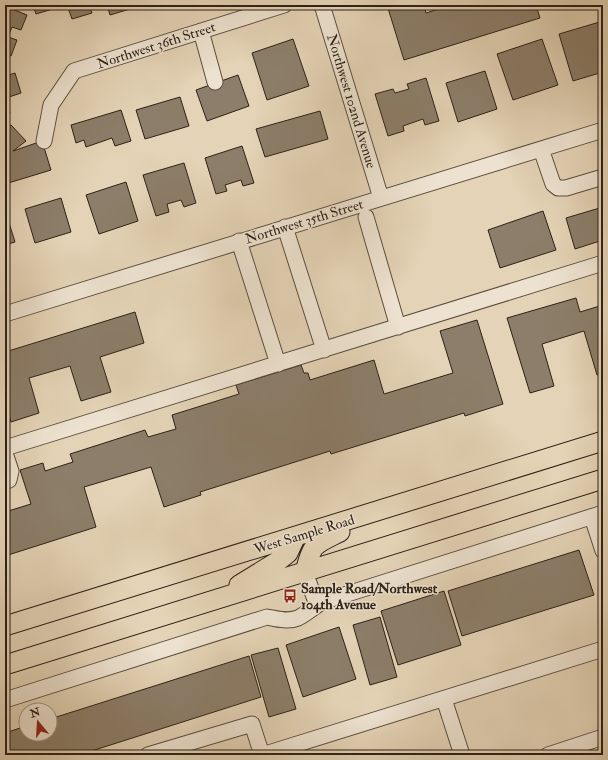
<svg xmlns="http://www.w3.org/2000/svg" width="608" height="760" viewBox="0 0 608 760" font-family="'IM FELL Double Pica',serif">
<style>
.building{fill:#8c7e6a;stroke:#2d2117}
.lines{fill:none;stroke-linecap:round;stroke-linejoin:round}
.minor-casing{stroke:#5b4e3f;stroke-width:17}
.major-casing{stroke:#2d2117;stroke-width:21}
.minor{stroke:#ede2d0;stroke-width:15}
.major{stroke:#e4d3b6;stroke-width:19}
.labels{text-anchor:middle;stroke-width:3;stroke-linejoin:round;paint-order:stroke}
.street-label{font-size:14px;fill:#2d2117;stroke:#ede2d0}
.poi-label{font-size:14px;font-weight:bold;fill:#2d2117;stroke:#ede2d0;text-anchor:start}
</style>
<rect width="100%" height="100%" fill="#e4d3b6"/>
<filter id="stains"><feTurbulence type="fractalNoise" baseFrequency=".005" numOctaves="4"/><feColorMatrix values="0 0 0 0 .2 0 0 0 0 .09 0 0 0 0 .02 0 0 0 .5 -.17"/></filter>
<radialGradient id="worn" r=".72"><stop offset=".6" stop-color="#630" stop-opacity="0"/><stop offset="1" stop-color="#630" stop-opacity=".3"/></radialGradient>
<path class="building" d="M33,5h33l-30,9z
M67,5h22l3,8 -20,6z
M107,5h36l-33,10z
M387,5h37l2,8 25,-8h85l4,13 -136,42z
M5,6l22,9 -6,15 -9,-3 -4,10 9,3 -6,16 -6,-2z
M603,21v51l-30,9 -14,-47z
M293,39l16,47 -42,14 -15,-47z
M542,39l16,46 -45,15 -16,-46z
M485,71l12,38 -39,13 -12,-39z
M15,73l6,20 -15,5 4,15 -5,2v-39z
M238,75l11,31 -42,15 -11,-31z
M426,78l13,43 -14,4 -2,-6 -20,7 1,5 -16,5 -13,-42 18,-5 2,4 14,-4 -2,-5z
M180,97l9,29 -44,13 -9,-29z
M121,110l10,31 -16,5 -3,-8 -26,9 -2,-7 -8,3 -5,-18z
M320,111l8,28 -63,18 -9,-28z
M11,125l15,16 -13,10 29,-10 9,29 -46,14v-54z
M242,146l12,37 -11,3 -2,-6 -16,5 2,6 -11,3 -11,-36z
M184,163l12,40 -12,4 -3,-7 -14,4 2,8 -13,4 -13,-41z
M126,182l12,39 -39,13 -13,-39z
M61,198l10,34 -36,11 -10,-34z
M603,207v33l-28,9 -9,-31z
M5,210l10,32 -10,3z
M543,211l13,39 -56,18 -12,-38z
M576,298l4,14 23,-7v68l-6,2 -13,-44 -42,13 12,42 -24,7 -23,-75z
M135,312l9,31 -44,14 11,35 -30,9 -11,-35 -41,12 10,35 -28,9 -6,-20v-50z
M477,320l26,84 -38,12 -1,-3 -133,41 -1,-3 -130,41 1,3 -37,12 -13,-40 -67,20 12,40 -91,29v-44l26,-8 -11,-34 23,-7 2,8 28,-9 -3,-8 75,-24 3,7 28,-8 -4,-14 67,-21 -3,-9 65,-20 3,8h4l2,7 64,-20 10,34 69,-21 -13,-42z
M579,550l15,45 -132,41 -14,-45z
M444,591l17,54 -63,20 -17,-54z
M380,617l17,60 -27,8 -17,-60z
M339,627l17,52 -53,18 -17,-52z
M278,648l18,61 -27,8 -18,-62z
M249,656l12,41 -182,58h-74v-22l21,-7v8h24v-15z"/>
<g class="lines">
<g class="minor-casing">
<path id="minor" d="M322,5l59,193
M201,31l14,51
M44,141l7,-36 23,-34 210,-66
M541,149l12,35 5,4h8l37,-11
M366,217l32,110
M285,227l39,123
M239,241l39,123
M5,314l598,-184
M5,448l598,-185
M5,453l6,18 -2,9 -4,2
M592,517l11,34
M305,572l12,33
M444,699l18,56
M5,700l262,-83c10,2 21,5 31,1 8,-4 16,-11 24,-16l281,-89
M148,755l104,-31 10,31
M262,755l341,-106
M548,755l55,-18"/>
</g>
<g class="major-casing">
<path id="major" d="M305,572c7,-29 9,-27 35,-40
M239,585l39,-24 10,-8 8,-17
M5,626l598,-185
M5,665l598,-186"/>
</g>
<use href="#minor" class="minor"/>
<use href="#major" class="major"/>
</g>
<defs>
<g id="bus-bare" transform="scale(1.08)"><path d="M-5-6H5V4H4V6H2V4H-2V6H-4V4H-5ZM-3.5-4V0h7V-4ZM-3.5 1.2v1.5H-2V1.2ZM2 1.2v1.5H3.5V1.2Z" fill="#8f2418" stroke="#ede2d0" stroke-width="2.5" paint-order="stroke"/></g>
</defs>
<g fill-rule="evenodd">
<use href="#bus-bare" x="290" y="596"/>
</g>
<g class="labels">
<g class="street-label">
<text transform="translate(156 45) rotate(-18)" y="5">Northwest 36th Street</text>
<text transform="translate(352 101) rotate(73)" y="5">Northwest 102nd Avenue</text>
<text transform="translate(304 221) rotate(-17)" y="5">Northwest 35th Street</text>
<text transform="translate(304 534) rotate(-17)" y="5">West Sample Road</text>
</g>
<g class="poi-label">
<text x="301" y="593">Sample Road/Northwest<tspan x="301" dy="16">104th Avenue</tspan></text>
</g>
</g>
<rect width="608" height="760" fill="none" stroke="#e4d3b6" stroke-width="20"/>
<rect x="6" y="6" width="596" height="748" fill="none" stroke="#2d2117" stroke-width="2"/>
<rect x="10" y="10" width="588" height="740" fill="none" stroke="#2d2117"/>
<g transform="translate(38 722) rotate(342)"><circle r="19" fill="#ede2d0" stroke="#a09586"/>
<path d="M0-3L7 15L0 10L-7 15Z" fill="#8f2418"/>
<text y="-6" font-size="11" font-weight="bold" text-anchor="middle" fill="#2d2117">N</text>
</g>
<rect width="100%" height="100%" filter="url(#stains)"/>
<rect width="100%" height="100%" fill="url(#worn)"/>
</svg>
